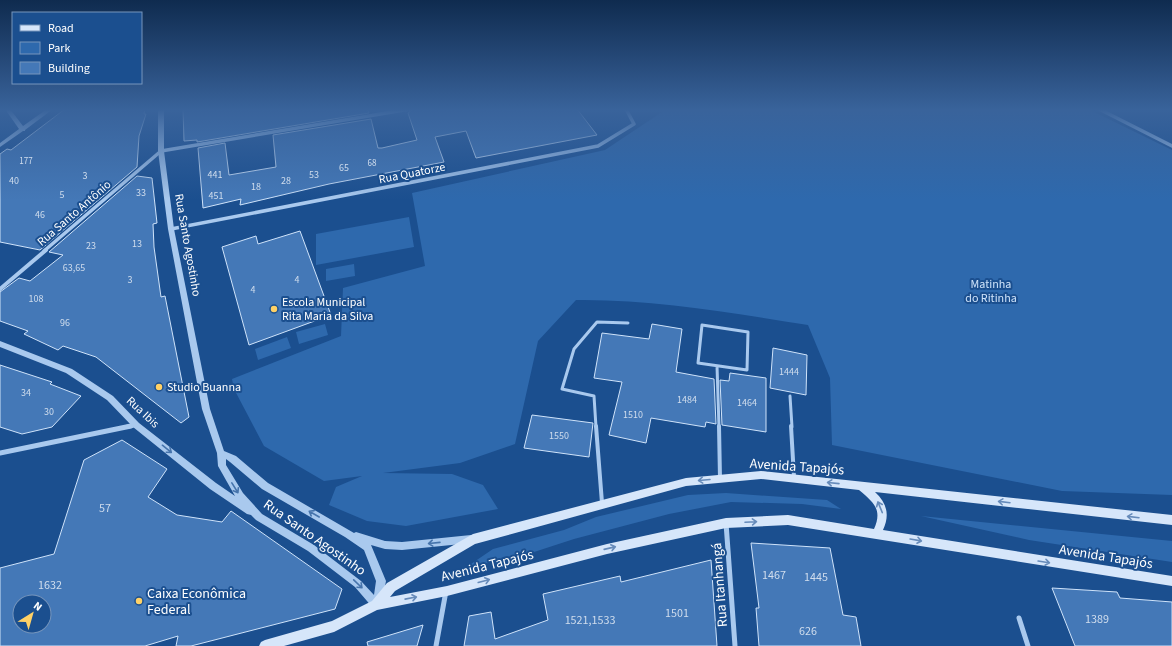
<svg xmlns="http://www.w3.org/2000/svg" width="1172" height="646" viewBox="0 0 1172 646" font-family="'Source Sans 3',sans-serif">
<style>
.green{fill:#2e69ad}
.building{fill:#4478b7;stroke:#cfe3fa;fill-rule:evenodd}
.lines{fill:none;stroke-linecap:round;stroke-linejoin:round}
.service-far1{stroke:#a9c9ee;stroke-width:3}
.service{stroke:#a9c9ee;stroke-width:4}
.minor-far2{stroke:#a9c9ee;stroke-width:3.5}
.minor-far1{stroke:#a9c9ee;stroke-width:4}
.minor{stroke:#a9c9ee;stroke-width:5}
.tertiary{fill:#a9c9ee;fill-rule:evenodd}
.secondary{fill:#d6e6fa;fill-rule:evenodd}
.oneway{stroke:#4674ac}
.oneway2{stroke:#668bba}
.poi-dot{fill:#ffd166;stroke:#1b4f8f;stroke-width:1.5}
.labels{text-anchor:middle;stroke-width:4;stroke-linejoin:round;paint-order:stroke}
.far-number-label{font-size:9px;fill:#d0dded}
.number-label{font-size:10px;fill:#d0dded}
.street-label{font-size:12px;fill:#fff;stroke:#1b4f8f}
.park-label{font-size:12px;fill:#cfe3fa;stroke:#1b4f8f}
.poi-label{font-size:12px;fill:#fff;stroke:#1b4f8f;text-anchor:start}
.near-number-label{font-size:12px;fill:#d0dded}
.near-street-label{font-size:14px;fill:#fff;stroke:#1b4f8f}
.near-poi-label{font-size:14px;fill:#fff;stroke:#1b4f8f;text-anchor:start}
</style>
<rect width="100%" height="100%" fill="#1b4f8f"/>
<path class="green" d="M660,109h428l84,41v345l-110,-4 -230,-46 -2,-67 -22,-53c-76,-12 -155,-26 -232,-25l-38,41 -23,103 -55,19 -77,10 69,1 31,11 15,24 -92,17 -39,-5 -38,-16 7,-18 26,-11 -38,5 -60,-35 -30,-57 -2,-10 109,-43 2,-48 82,-22 -13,-73 193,-43 57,-38z
M409,217l5,30 -98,18v-31z
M354,264l1,12 -29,5v-12z
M325,324l3,11 -29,9 -3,-12z
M287,337l4,11 -33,12 -3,-11z
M726,493l101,7 14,9 -39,-5 -71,-2 -62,12 -95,25 -43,14 -42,10 -21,3 25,-17 71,-19 32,-13 92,-22z
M921,516l251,25v21l-143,-22z"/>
<path class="building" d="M65,109h80l-1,5h2l-7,22 -2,31 -97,83 -40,-8v-88l7,-5 4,1z
M183,109h185l1,4 -172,29v-2l-13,1z
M413,109h164l20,26 -121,23 -10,-27 -31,6 9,25 -115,22 -89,21 1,-6 -38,9 -5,-60 27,-5 4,32 47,-8 -3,-32 98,-16 7,29h4l35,-8 -9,-27z
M137,176l15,2 5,45 -4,1 1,23 7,50 4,-1 24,121 -8,6 -85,-66 -33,-11 -5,4 -34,-16 4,-3 -28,-10v-29l19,-14 11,3 33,-26 -14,-3z
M300,231l31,84 -82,30 -27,-98 34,-11 2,8z
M652,324l30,5 -6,43 38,7 2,45 -10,-2 -1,5 -54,-9 -5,25 -37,-8 13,-53 -28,-4 8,-45 47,6z
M773,348l34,7 -1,40 -36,-7z
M0,365l52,17 -2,2 31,12 -29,31 -30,7 -22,-7z
M730,373l36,5v54l-44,-7 -2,-45 9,1z
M532,415l61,8 -4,34 -65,-9z
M122,440l45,29 -19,28 29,18 45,7 9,-11 111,78 -7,20 -144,37h-15l2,-10 -33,10h-145v-78l54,-14 30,-94zM20,602h24v24h-24z
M751,543l79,5 13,67 13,2 5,29h-102l-3,-38h3z
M711,560l6,86h-253l5,-30 22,-4 4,27 53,-19 -5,-26 77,-18 1,6z
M1052,588l65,4 3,6 52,4v44h-97z
M423,625l-6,21h-49l-1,-4z"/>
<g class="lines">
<path class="service-far1" d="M702,325l46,7 -1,38 -49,-7z
M717,366l2,61
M790,396l2,31
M596,427l-2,-31 -32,-7 12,-40 23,-27 31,1"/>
<path class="service" d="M596,426l6,77
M719,426l1,53
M791,426l3,51"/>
<path class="minor-far2" d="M1099,109l73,37
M171,229l427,-83 36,-22 -8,-15
M44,251l117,-100 249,-42"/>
<path class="minor-far1" d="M0,289l46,-39
M126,427l10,-2"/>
<path class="minor" d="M0,453l131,-27
M726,523l9,123
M1019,618l9,28
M436,646l10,-55"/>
<path class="tertiary" d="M5,109h5l13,17 24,-17h6l-28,21v1h-2l-23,16v-4l19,-14z
M158,109h6v42l10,78 36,180 14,42 12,5 32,27 86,50 2,-1 29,9 17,1 69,-7 3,1 1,3 -1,3 -3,1 -69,7 -17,-1 -14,-4 15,36 -4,21 -3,6 -3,2 -3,-2 -18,-21 -47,-36 -52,-31 -5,-5 -4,-1 -37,-25 -77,-62 -26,-27 -41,-27 -66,-26v-6l72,28 41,27 26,27 77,60 19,13 -17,-30 -1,-13 -15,-44 -34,-180 -10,-78zM226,459l4,3 32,27 83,48 19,13 12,31 -2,14 -13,-14 -47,-36 -52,-31 -19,-21 -17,-28z"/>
<path class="secondary" d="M761,471l411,44v10l-297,-33c12,11 15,23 8,38l289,46v10l-384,-61 -62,3 -119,26 -160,42 -70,14 -43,22 -50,14h-25l2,-4 4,-2 67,-19 40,-20 15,-18 86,-49 213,-56zM761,479l98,11c14,12 24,19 15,39l-86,-14 -62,3 -119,26 -160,42 -57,11 5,-6 80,-47 211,-58z"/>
</g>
<defs><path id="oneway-shaft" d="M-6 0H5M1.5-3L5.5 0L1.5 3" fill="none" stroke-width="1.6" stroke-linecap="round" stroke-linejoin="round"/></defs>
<g class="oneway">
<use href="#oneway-shaft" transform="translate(167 449) rotate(39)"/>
<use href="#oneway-shaft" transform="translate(235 488) rotate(58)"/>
<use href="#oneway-shaft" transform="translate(314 514) rotate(-150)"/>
<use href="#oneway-shaft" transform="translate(434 543) rotate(174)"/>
<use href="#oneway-shaft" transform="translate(358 584) rotate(44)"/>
</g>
<g class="oneway2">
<use href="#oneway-shaft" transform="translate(704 480) rotate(175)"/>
<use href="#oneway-shaft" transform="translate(833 483) rotate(-174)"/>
<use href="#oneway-shaft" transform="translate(1004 502) rotate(-173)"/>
<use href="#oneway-shaft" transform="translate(880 507) rotate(-112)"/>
<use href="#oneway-shaft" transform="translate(1133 517) rotate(-173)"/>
<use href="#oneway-shaft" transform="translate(751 522) rotate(-3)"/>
<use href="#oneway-shaft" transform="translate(916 540) rotate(10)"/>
<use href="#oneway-shaft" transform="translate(610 548) rotate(-13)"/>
<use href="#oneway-shaft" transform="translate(1044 562) rotate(9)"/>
<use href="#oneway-shaft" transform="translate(484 581) rotate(-15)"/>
<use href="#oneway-shaft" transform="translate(411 598) rotate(-11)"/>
</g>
<linearGradient id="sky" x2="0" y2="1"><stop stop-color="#0f2b4f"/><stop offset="0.55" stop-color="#39639b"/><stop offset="1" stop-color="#39639b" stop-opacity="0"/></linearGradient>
<rect width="1172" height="200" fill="url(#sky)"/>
<g class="poi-dot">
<circle cx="274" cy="309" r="4"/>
<circle cx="159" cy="387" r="4"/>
<circle cx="139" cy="601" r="4"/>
</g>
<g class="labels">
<g class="far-number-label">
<text x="26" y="164">177</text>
<text x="372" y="166">68</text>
</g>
<g class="number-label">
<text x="344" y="171">65</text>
<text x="215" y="178">441</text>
<text x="314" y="178">53</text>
<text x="85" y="179">3</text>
<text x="14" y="184">40</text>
<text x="286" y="184">28</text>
<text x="256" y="190">18</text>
<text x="141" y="196">33</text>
<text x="62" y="198">5</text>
<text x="216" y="199">451</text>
<text x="40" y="218">46</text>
<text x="137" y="247">13</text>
<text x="91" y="249">23</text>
<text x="74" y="271">63,65</text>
<text x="130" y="283">3</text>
<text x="297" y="283">4</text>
<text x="253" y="293">4</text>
<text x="36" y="302">108</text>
<text x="65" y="326">96</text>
<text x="789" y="375">1444</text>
<text x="26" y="396">34</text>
<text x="687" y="403">1484</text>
<text x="747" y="406">1464</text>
<text x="49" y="415">30</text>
<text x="633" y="418">1510</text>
<text x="559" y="439">1550</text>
</g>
<g class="street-label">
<text transform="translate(412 173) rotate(-11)" y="4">Rua Quatorze</text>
<text transform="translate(74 213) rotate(-41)" y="4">Rua Santo Antônio</text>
<text transform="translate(188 245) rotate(80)" y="4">Rua Santo Agostinho</text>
<text transform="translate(143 412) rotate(43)" y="4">Rua Ibis</text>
</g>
<g class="park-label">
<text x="991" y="288">Matinha<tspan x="991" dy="14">do Ritinha</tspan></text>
</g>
<g class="poi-label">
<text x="282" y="306">Escola Municipal<tspan x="282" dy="14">Rita Maria da Silva</tspan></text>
<text x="167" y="391">Studio Buanna</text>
</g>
<g class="near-number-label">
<text x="105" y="512">57</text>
<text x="774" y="579">1467</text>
<text x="816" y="581">1445</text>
<text x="50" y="589">1632</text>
<text x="677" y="617">1501</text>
<text x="1097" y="623">1389</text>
<text x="590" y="624">1521,1533</text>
<text x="808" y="635">626</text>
</g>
<g class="near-street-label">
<text transform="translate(797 466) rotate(4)" y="5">Avenida Tapajós</text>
<text transform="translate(315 537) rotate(35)" y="5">Rua Santo Agostinho</text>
<text transform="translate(1106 556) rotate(9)" y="5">Avenida Tapajós</text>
<text transform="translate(487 565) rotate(-14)" y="5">Avenida Tapajós</text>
<text transform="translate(719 585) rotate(-94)" y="5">Rua Itanhangá</text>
</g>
<g class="near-poi-label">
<text x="147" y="598">Caixa Econômica<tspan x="147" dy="16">Federal</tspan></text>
</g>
</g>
<rect x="12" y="12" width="130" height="72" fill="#1b4f8f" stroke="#7695bc"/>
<rect x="20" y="25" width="20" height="6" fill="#d6e6fa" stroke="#7695bc"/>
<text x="48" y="32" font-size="12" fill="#ffffff">Road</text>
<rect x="20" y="42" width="20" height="12" fill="#2e69ad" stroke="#7695bc"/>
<text x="48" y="52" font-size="12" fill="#ffffff">Park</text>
<rect x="20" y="62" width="20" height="12" fill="#4478b7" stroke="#7695bc"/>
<text x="48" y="72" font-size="12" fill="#ffffff">Building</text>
<g transform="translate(32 614) rotate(37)"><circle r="19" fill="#1b4f8f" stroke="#7695bc"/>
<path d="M0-3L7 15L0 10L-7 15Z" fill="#ffd166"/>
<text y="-6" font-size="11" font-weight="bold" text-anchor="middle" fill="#ffffff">N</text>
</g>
</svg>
